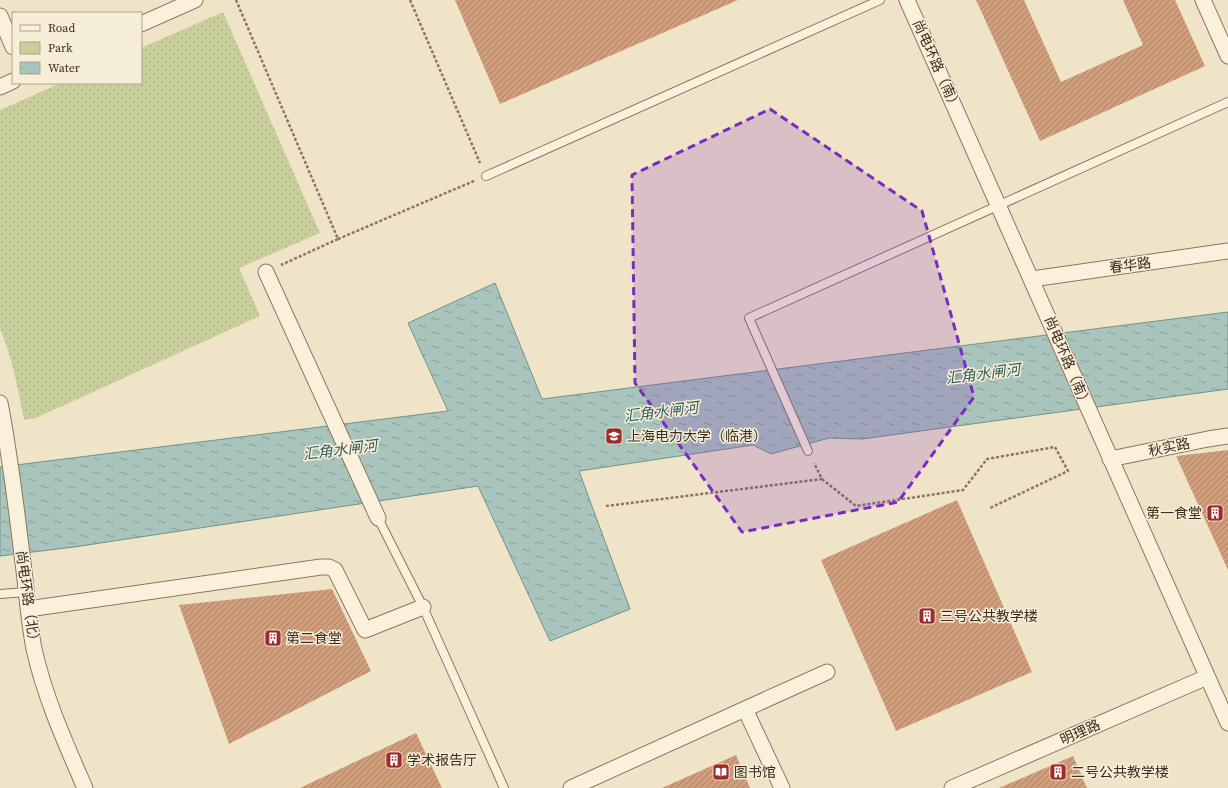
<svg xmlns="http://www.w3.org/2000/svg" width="1228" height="788" viewBox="0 0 1228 788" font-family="'Source Serif 4','Noto Sans SC',serif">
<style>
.green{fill:url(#green-dots)}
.water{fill:url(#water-ripples);stroke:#6f938a}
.building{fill:url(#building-hatch)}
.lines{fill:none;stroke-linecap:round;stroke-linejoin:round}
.lane-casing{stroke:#8d765c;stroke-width:10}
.street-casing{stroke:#8d765c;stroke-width:17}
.path{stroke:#8d765c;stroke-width:2.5;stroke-dasharray:3 2;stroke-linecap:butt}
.lane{stroke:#faf1dc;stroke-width:8}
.street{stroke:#faf1dc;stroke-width:15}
.marked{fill:#7b2cbf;fill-opacity:0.2;stroke:#7b2cbf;stroke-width:3;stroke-dasharray:8 5;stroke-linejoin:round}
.labels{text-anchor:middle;stroke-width:3;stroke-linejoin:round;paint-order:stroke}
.street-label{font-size:14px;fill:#3d2e20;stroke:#f7eed8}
.poi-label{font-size:14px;fill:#3d2e20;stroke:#f7eed8;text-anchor:start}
.water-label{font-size:15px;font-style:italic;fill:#2f5d5a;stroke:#f7eed8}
</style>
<defs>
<pattern id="green-dots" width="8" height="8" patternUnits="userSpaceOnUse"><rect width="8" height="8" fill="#c9cf9b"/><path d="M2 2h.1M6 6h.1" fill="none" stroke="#aeb285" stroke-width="1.8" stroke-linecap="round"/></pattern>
<pattern id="water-ripples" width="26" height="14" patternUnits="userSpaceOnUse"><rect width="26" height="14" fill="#a9c4bc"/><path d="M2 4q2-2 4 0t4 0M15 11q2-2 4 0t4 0" fill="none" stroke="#8ba098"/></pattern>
<pattern id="building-hatch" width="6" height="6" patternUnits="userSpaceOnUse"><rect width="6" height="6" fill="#cf9f7d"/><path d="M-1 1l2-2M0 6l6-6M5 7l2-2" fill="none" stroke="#a98266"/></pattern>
</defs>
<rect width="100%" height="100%" fill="#f0e4c8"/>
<path class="green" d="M223,12l97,221 -81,35 21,48 -224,102 -12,2c-6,-32 -12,-62 -24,-92v-218l61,-27h80v-35z"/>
<path class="water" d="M495,283l47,116 686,-87v77l-366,50 -33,-1 -58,16 -18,-9 -174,26 51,138 -80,32 -72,-155 -404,61 -74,9v-89l448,-56 -40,-88z"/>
<path class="building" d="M455,0h283l-238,104z
M976,0h48l37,82 82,-37 -20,-45h52l30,66 -165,75z
M1228,450v120l-52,-114z
M957,500l75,172 -136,59 -75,-171z
M332,589l39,82 -142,73 -50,-139z
M416,733l26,55h-142z
M736,755l14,33h-88z
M1073,756l14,32h-88z"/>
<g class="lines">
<g class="lane-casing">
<path id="lane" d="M486,176l394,-176
M808,451l-59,-133 479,-216
M378,518l45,89 81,181
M0,594l26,-2"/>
</g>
<g class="street-casing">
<path id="street" d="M907,0l321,723
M1203,0l25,56
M0,16l13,31
M141,24l54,-24
M0,87l13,-6
M266,272l112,246
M1032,279l196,-28
M0,403c11,56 17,112 24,168 3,26 5,52 10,78 11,49 31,93 51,139
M1110,459l98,-20 20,-3
M28,609l293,-42h8l6,3 30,60 58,-23
M745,709l82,-37
M571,788l174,-79 37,79
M952,788l255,-111"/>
</g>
<path class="path" d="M236,0l102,239 -57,26
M410,0l70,163
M338,239l136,-58
M822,479l34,27 107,-16 24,-31 68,-12 13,24 -78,37
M606,506l216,-27 -8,-16"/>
<use href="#lane" class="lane"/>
<use href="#street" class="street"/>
</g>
<path class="marked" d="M770,109l152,102 52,186 -76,105 -156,30 -107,-149 -3,-208z"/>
<defs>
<g id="university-square" transform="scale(0.9)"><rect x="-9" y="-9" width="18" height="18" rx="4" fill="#9e2a2b" stroke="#f7eed8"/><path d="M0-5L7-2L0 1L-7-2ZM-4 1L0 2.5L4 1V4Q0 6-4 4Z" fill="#fff"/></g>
<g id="building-square" transform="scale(0.9)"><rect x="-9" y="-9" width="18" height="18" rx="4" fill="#9e2a2b" stroke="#f7eed8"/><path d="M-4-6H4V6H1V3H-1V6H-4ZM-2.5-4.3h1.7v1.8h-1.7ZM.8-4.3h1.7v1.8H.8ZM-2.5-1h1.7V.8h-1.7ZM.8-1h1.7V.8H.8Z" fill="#fff"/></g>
<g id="library-square" transform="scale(0.9)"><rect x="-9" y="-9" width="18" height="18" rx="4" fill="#9e2a2b" stroke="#f7eed8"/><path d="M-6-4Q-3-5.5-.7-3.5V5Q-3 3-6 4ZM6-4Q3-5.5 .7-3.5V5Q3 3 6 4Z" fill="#fff"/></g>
</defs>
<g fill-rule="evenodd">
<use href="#university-square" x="614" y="436"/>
<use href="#building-square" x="1215" y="513"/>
<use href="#building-square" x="927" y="616"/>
<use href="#building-square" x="273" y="638"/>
<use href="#building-square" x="394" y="760"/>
<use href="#library-square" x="721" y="772"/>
<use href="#building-square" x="1058" y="772"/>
</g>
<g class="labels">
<g class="street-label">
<text transform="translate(937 65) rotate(66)" y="5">尚电环路（南）</text>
<text transform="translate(1130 265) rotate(-8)" y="5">春华路</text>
<text transform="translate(1068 362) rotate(67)" y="5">尚电环路（南）</text>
<text transform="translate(1169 447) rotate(-12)" y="5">秋实路</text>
<text transform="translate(28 599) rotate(82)" y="5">尚电环路（北）</text>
<text transform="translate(1080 732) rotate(-24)" y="5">明理路</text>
</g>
<g class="poi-label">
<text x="627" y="441">上海电力大学（临港）</text>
<text x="1202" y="518" text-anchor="end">第一食堂</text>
<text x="940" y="621">三号公共教学楼</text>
<text x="286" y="643">第二食堂</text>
<text x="407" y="765">学术报告厅</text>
<text x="734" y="777">图书馆</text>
<text x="1071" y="777">二号公共教学楼</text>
</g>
<g class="water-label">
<text transform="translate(983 374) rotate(-7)" y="5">汇角水闸河</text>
<text transform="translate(661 412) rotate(-7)" y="5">汇角水闸河</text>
<text transform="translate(340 450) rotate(-7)" y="5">汇角水闸河</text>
</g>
</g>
<rect x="12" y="12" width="130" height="72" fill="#f7eed8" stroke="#ada18e"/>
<rect x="20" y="25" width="20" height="6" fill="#faf1dc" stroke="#ada18e"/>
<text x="48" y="32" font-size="12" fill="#3d2e20">Road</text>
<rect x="20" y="42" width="20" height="12" fill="#c9cf9b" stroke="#ada18e"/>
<text x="48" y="52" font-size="12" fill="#3d2e20">Park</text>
<rect x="20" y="62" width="20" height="12" fill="url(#water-ripples)" stroke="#ada18e"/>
<text x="48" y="72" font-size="12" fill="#3d2e20">Water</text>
</svg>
